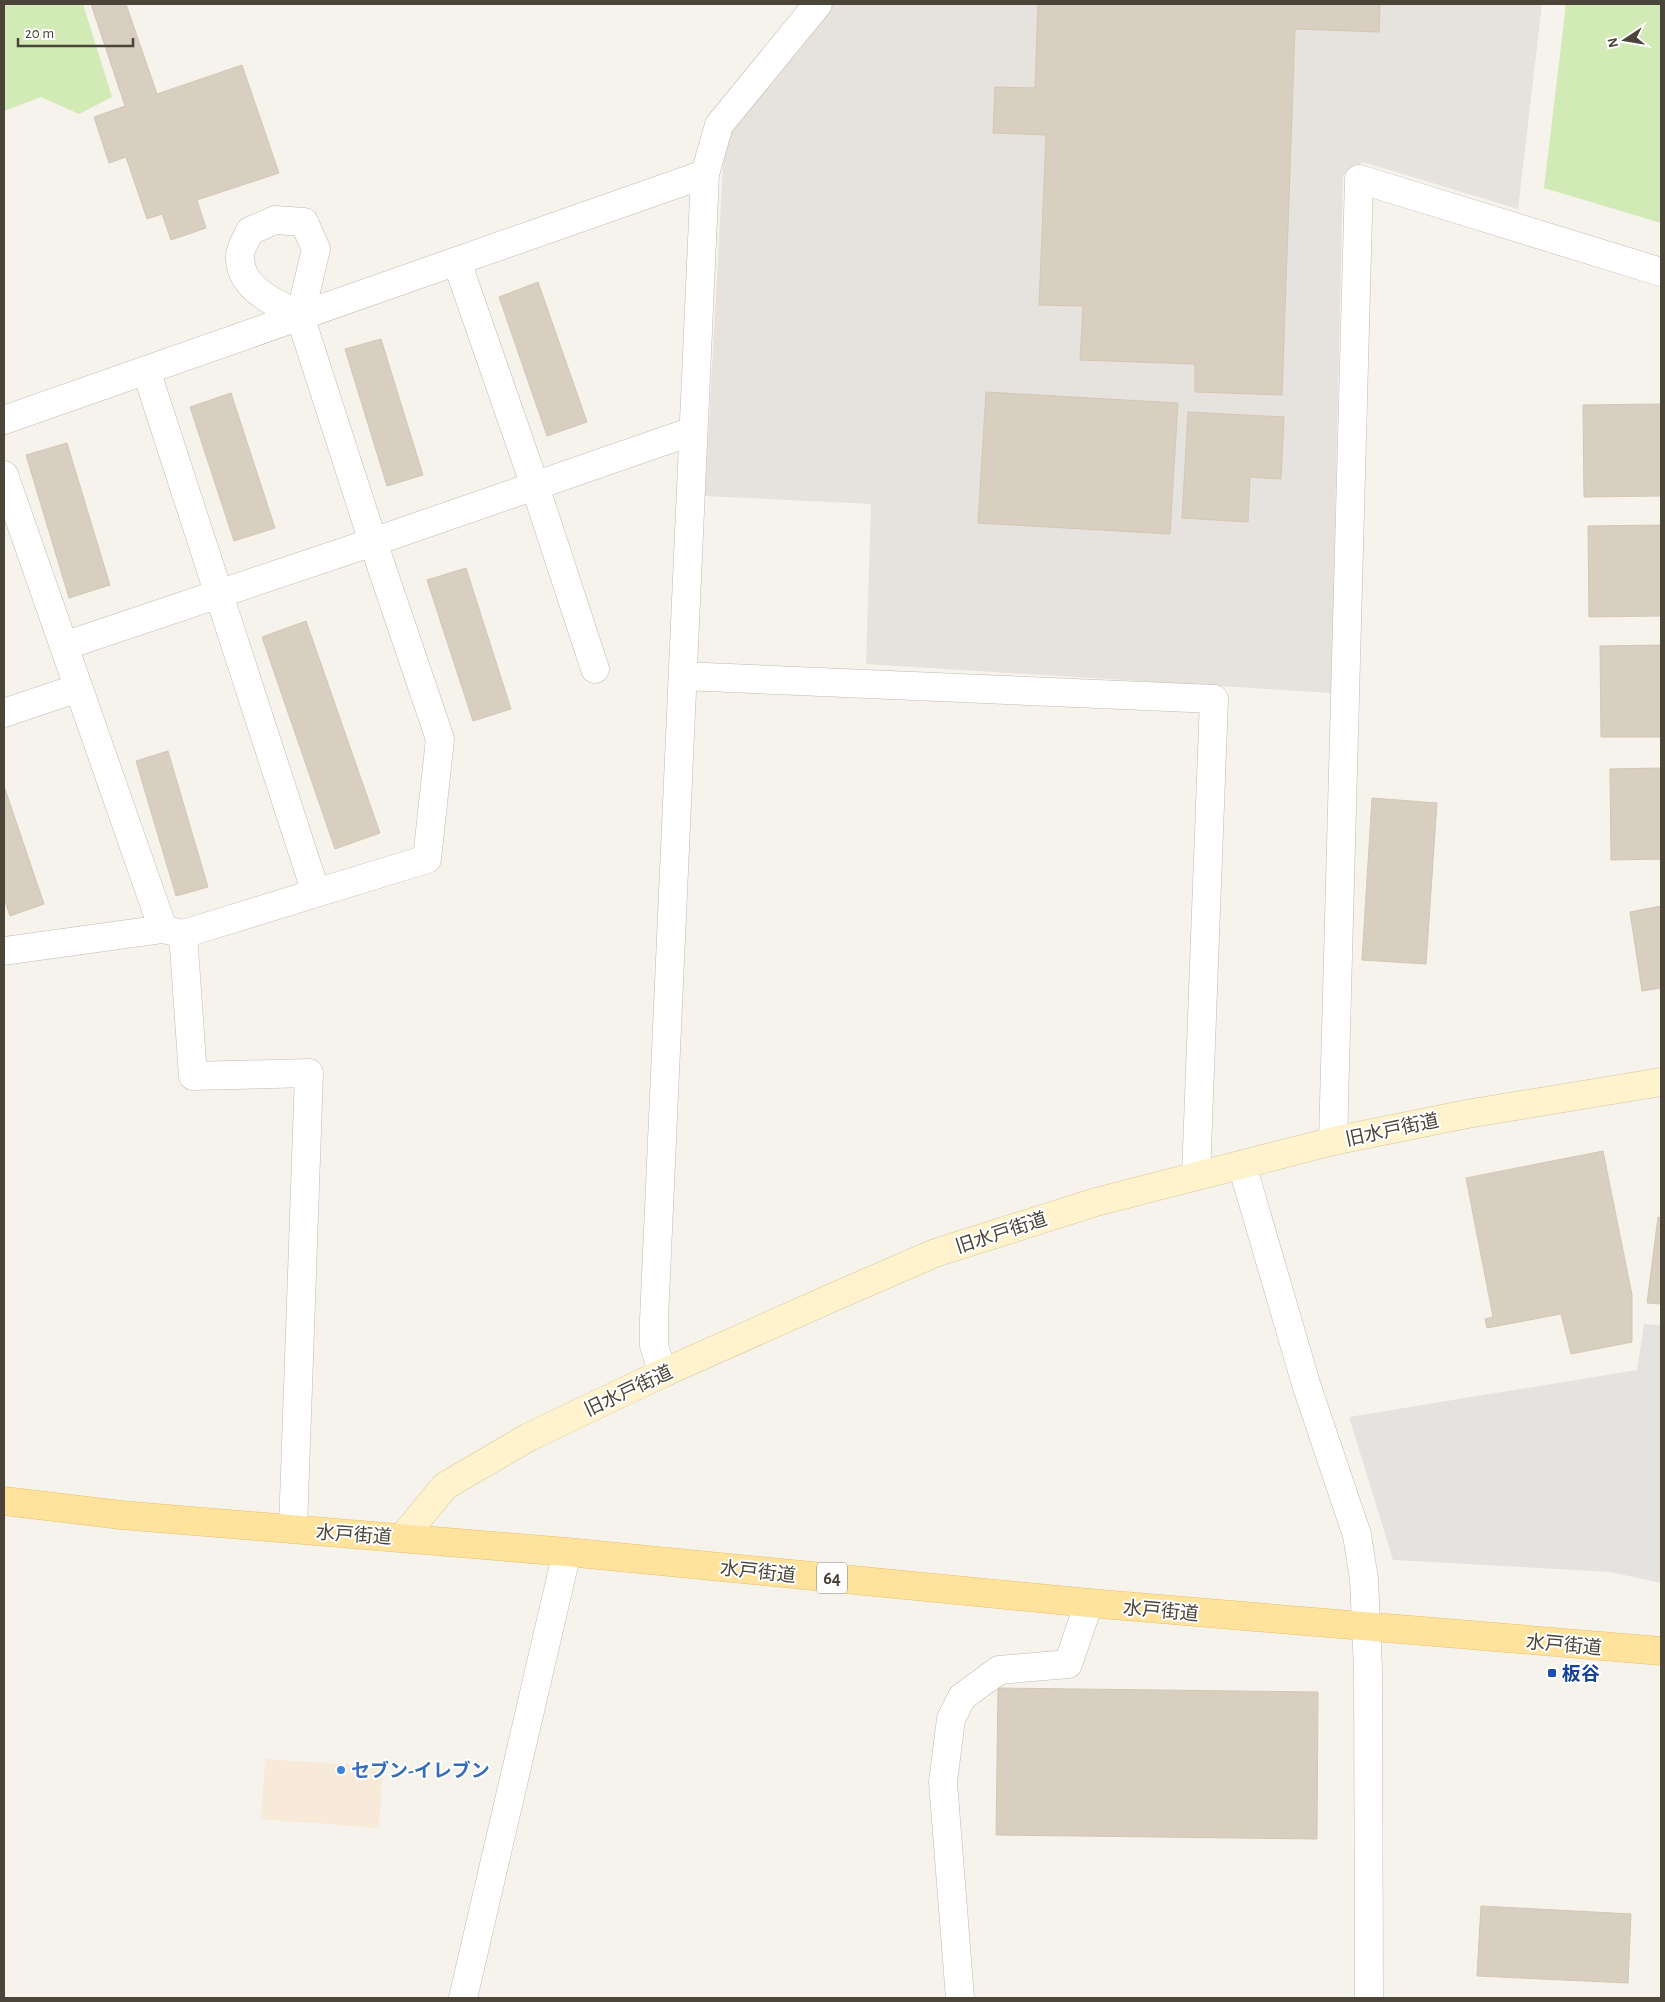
<svg xmlns="http://www.w3.org/2000/svg" width="1665" height="2002" viewBox="0 0 1665 2002" font-family="'Alegreya Sans','Noto Sans JP',sans-serif">
<style>
.commercial{fill:#f7ead8}
.industrial{fill:#e6e2dd}
.green{fill:#d2eab5}
.parking{fill:#e5e3e0}
.building{fill:#d8cfc1;stroke:#d3c7b4}
.lines{fill:none;stroke-linecap:round;stroke-linejoin:round}
.street-casing{stroke:#c2bbae;stroke-width:29}
.secondary-casing{stroke:#d6c79b;stroke-width:29}
.primary-casing{stroke:#e6c16a;stroke-width:29}
.street{stroke:#fff;stroke-width:28}
.secondary{stroke:#fff3cd;stroke-width:28}
.primary{stroke:#ffe39c;stroke-width:28}
.transit-dot{fill:#1a4fb4;stroke:#fff;stroke-width:2}
.shop-dot{fill:#3f7fe0;stroke:#fff;stroke-width:2}
.labels{text-anchor:middle;stroke-width:4;stroke-linejoin:round;paint-order:stroke}
.shield{fill:#fff;stroke:#817c74;stroke-width:1}
.shield-label{font-size:18px;font-weight:bold;fill:#4b4439}
.street-label{font-size:19px;fill:#4b4439;stroke:#fff}
.transit-label{font-size:19px;font-weight:bold;fill:#164399;stroke:#fff;text-anchor:start}
.shop-label{font-size:19px;font-weight:bold;fill:#366cbe;stroke:#fff;text-anchor:start}
</style>
<rect width="100%" height="100%" fill="#f6f3ec"/>
<path class="commercial" d="M265,1759l118,8 -4,61 -118,-9z"/>
<path class="industrial" d="M830,4h712l-24,205 -155,-47 -20,13 -12,518 -465,-29 5,-160 -166,-8 20,-366z"/>
<path class="green" d="M4,4h79l29,93 -33,17 -38,-17 -37,14z
M1566,4h95v219l-117,-35z"/>
<path class="parking" d="M1644,1324l17,1v258l-51,-11 -217,-12 -44,-143 288,-47z"/>
<path class="building" d="M91,4h35l31,90 85,-29 37,108 -82,27 9,28 -35,12 -9,-26 -15,5 -21,-62 -17,6 -15,-46 31,-11z
M1038,4h342l-1,28 -84,-3 -13,366 -87,-3v-28l-115,-4 3,-54 -44,-1 7,-170 -53,-2 2,-46 40,1z
M538,282l49,140 -40,14 -48,-139z
M381,339l42,136 -36,11 -42,-137z
M986,392l192,11 -8,131 -192,-11z
M231,393l44,135 -41,13 -44,-134z
M1661,404v92l-77,1 -1,-92z
M1188,412l96,5 -3,62 -31,-2 -2,45 -66,-4z
M67,443l43,142 -41,13 -43,-143z
M1661,525v91l-72,1 -1,-91z
M466,568l45,141 -38,12 -46,-141z
M306,621l74,212 -45,16 -73,-212z
M1661,645v92h-60l-1,-91z
M168,751l40,136 -32,9 -40,-135z
M1661,768v91l-50,1 -1,-91z
M4,786l40,118 -34,12 -6,-18z
M1372,798l65,5 -11,161 -64,-4z
M1661,906v82l-19,3 -12,-79z
M1603,1151l29,144v47l-61,12 -10,-40 -74,14 -2,-9 8,-2 -27,-139z
M1658,1217l3,1v86l-14,-1z
M998,1688l320,4 -1,147 -321,-4z
M1481,1906l150,8 -3,69 -151,-7z"/>
<g class="lines">
<g class="street-casing">
<path id="street" d="M457,262l78,224 60,183
M146,370l170,523
M4,420l701,-246
M4,475l159,454 20,5 10,142 116,-3 -16,456
M64,646l309,-104 320,-111
M683,676l531,23 -18,477
M4,713l74,-25
M183,934l244,-75 13,-120 -67,-197 -73,-226c-24,-13 -61,-27 -60,-60 0,-8 7,-18 10,-25l25,-11 29,2 12,27 -16,67
M4,951l159,-22
M1333,1141l26,-962 302,93
M1242,1165l64,219 51,151 7,44 4,90 1,329
M663,1373l-9,-27v-26l51,-1146 14,-49 99,-121
M463,1998l104,-446
M960,1998l-17,-216 8,-63 11,-22 37,-27 69,-6 21,-61"/>
</g>
<g class="secondary-casing">
<path id="secondary" d="M403,1537l42,-51 84,-49 134,-64 173,-77 99,-43 161,-51 237,-61 134,-27 194,-32"/>
</g>
<g class="primary-casing">
<path id="primary" d="M4,1501l117,14 446,37 522,51 572,48"/>
</g>
<use href="#street" class="street"/>
<use href="#secondary" class="secondary"/>
<use href="#primary" class="primary"/>
</g>
<rect class="transit-dot" x="1547" y="1668" width="10" height="10" rx="2.5"/>
<circle class="shop-dot" cx="341" cy="1770" r="5"/>
<g class="labels">
<rect class="shield" x="817" y="1562.5" width="30" height="31" rx="4"/>
<g class="shield-label">
<text x="832" y="1584">64</text>
</g>
<g class="street-label">
<text transform="translate(1392 1129) rotate(-12)" y="7">旧水戸街道</text>
<text transform="translate(1001 1232) rotate(-18)" y="7">旧水戸街道</text>
<text transform="translate(628 1390) rotate(-25)" y="7">旧水戸街道</text>
<text transform="translate(354 1534) rotate(4)" y="7">水戸街道</text>
<text transform="translate(758 1571) rotate(6)" y="7">水戸街道</text>
<text transform="translate(1161 1610) rotate(5)" y="7">水戸街道</text>
<text transform="translate(1564 1644) rotate(5)" y="7">水戸街道</text>
</g>
<g class="transit-label">
<text x="1562" y="1680">板谷</text>
</g>
<g class="shop-label">
<text x="351" y="1777">セブン-イレブン</text>
</g>
</g>
<rect width="1665" height="2002" fill="none" stroke="#4b4439" stroke-width="10"/>
<g transform="translate(1625 40) rotate(258)" stroke="#ffffff" stroke-width="4" paint-order="stroke">
<path d="M0-4L9 19L0 12L-9 19Z" fill="#4b4439"/>
<text y="-8" font-size="14" font-weight="bold" text-anchor="middle" fill="#4b4439">N</text>
</g>
<path d="M18 38v8h115v-8" fill="none" stroke="#4b4439" stroke-width="2.5"/>
<text x="25" y="38" font-size="15" fill="#4b4439" stroke="#ffffff" stroke-width="4" paint-order="stroke">20 m</text>
</svg>
